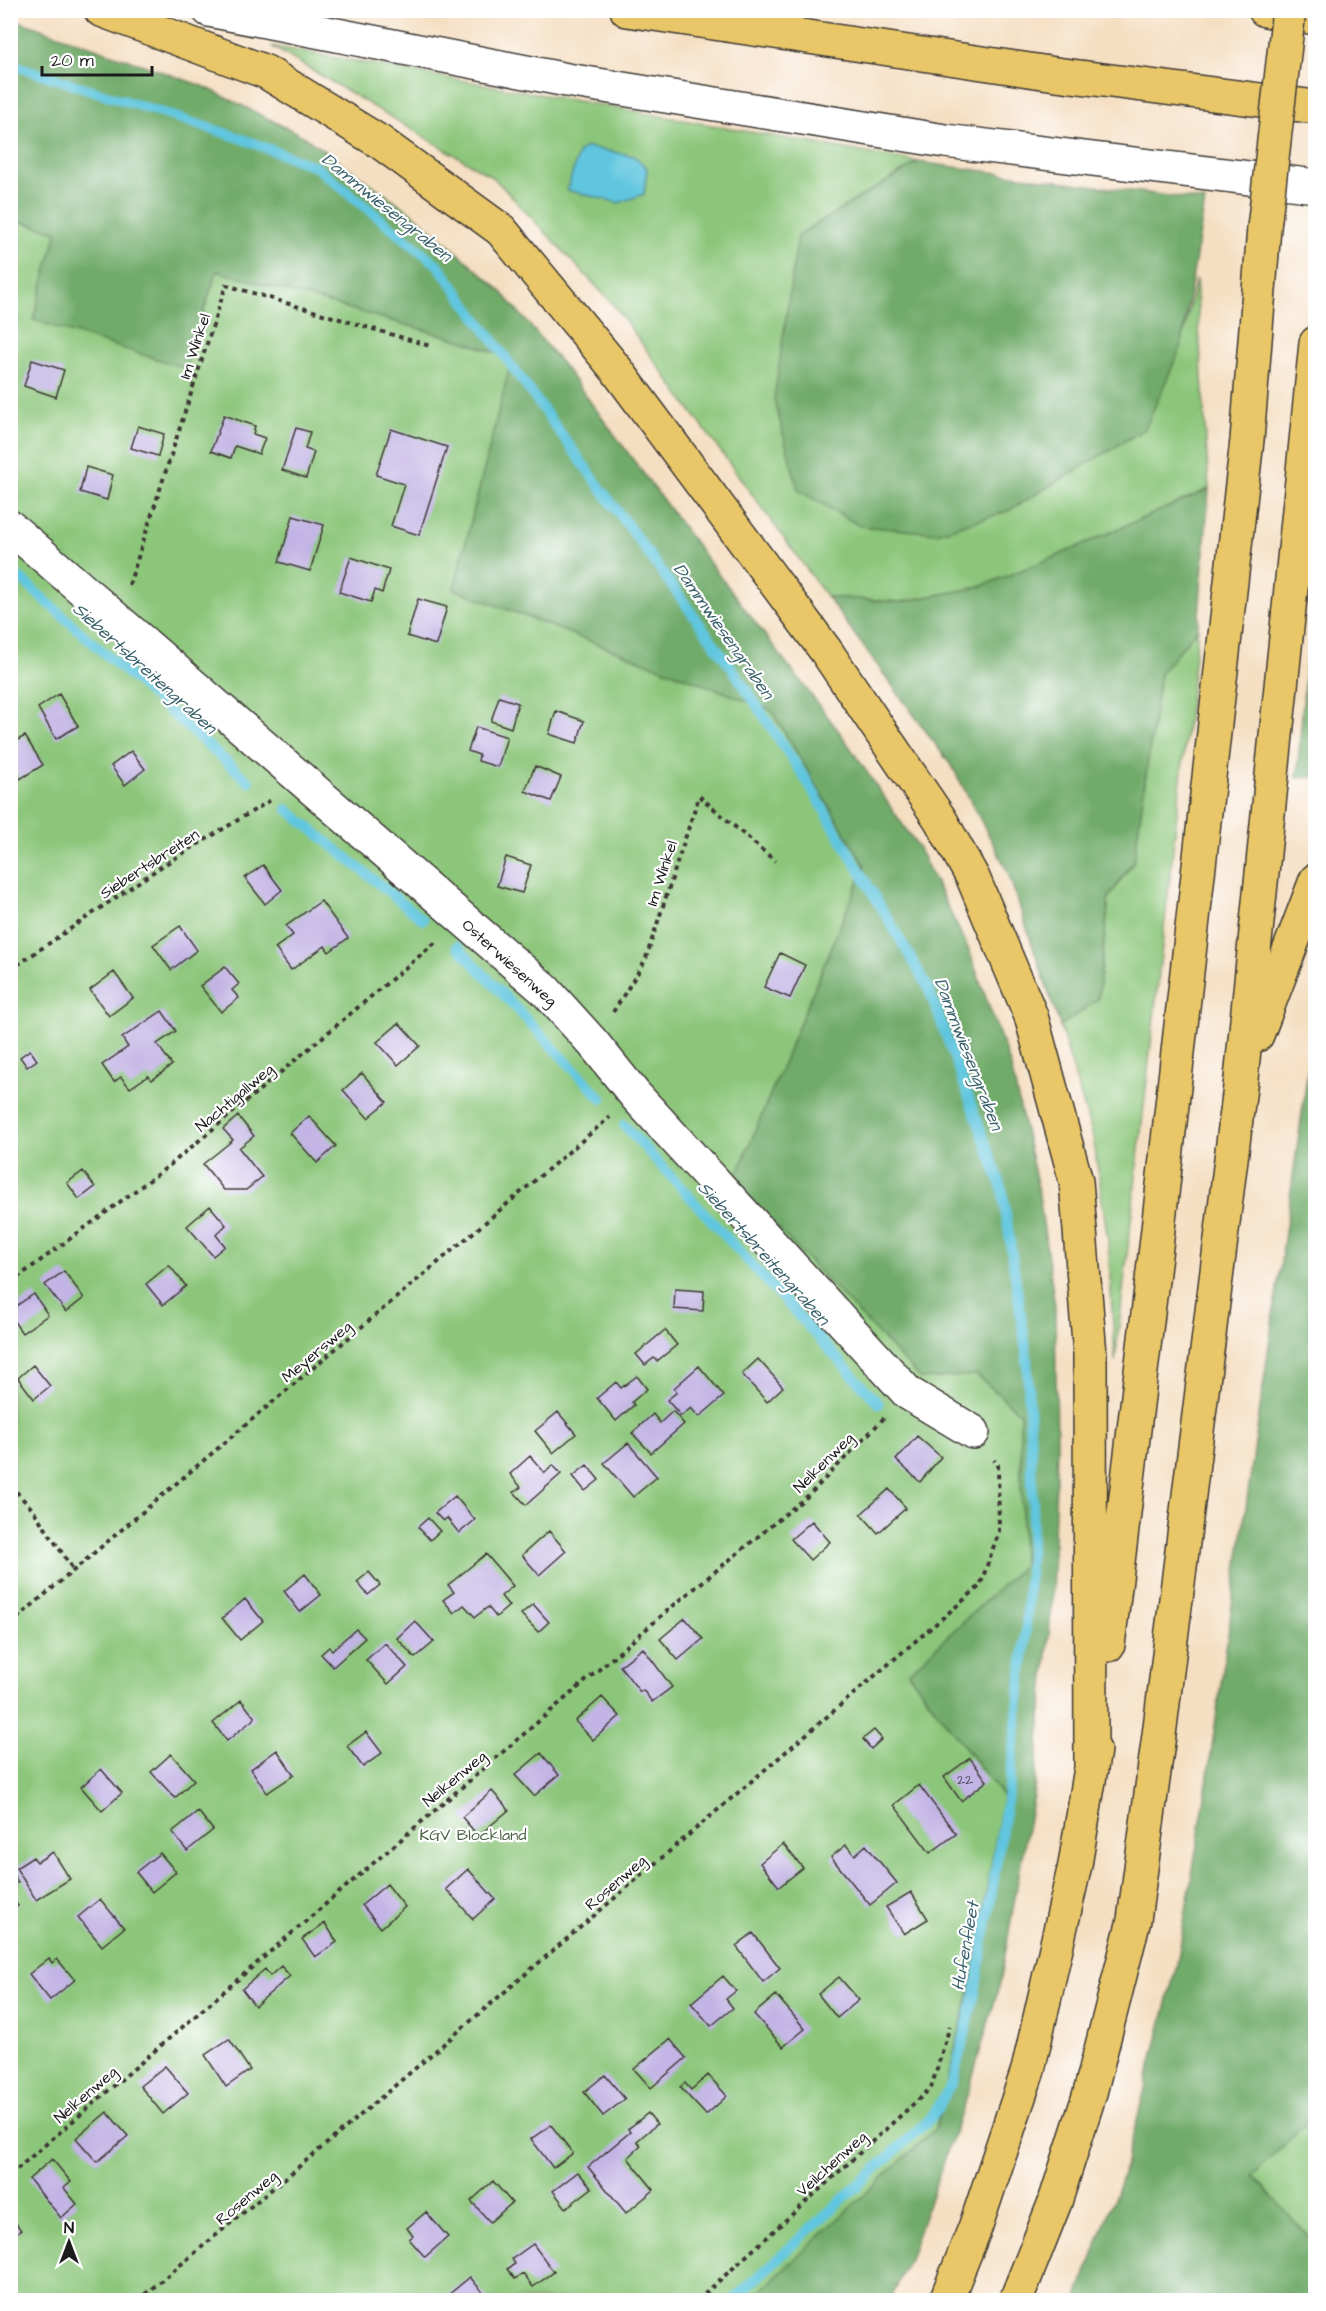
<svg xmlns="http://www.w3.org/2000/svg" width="1326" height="2311" viewBox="0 0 1326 2311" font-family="'Architects Daughter',sans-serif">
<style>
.green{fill:#8cc67a;stroke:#54714b;stroke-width:1.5}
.forest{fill:#71ab6a;stroke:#466443;stroke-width:1.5}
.water{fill:#61c6df;stroke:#3e717e;stroke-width:1.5}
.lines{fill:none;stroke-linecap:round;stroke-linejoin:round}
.stream{stroke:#61c6df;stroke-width:10}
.building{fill:#c2b4e4}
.minor-casing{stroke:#3d3935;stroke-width:36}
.highway-casing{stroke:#3d3935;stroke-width:36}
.path{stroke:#3d3935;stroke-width:4;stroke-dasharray:4.5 4.5;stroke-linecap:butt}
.minor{stroke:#fff;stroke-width:33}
.highway{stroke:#e9c769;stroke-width:33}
.highway-bridge-casing{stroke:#3d3935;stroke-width:36;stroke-linecap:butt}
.highway-bridge{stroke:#e9c769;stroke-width:33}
.labels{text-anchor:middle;stroke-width:4.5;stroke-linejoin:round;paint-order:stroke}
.number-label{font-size:14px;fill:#46424e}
.street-label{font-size:16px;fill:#1c1c1c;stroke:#fff}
.park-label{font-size:16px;fill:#496042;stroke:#fff}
.water-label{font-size:18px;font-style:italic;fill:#38606a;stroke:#fff}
</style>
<rect width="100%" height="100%" fill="#fff"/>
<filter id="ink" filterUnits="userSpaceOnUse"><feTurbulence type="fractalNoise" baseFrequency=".0167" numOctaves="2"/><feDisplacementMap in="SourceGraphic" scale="12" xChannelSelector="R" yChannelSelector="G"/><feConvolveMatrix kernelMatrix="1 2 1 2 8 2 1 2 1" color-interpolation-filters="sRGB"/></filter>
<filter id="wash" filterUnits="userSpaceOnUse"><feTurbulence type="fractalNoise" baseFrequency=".008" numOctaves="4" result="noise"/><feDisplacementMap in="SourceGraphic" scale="24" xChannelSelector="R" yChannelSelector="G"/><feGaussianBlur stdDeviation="1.35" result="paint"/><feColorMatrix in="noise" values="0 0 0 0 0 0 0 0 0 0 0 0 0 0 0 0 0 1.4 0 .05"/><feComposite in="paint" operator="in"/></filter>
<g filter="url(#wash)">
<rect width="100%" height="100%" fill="#f5dfc3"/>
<path class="green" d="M271,46l647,116 -120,73 383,112 15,-68 13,210 -152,67 -78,31 -78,15 -74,-5 -214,-293 -119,-126z
M10,219l47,13 128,136 32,-97 246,70 49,18 -58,230 317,121 94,156 -131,316 187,197 56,-4 43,38 3,153 -115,107 95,124 -33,191 -34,141 -185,171h-740z
M1198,628l-83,734 -7,-121 -15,-104 -33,-111 38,-27 11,-102 25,-36 26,-187z
M1315,2115v129l-63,-69z"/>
<path class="forest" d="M10,18l195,69 98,49 112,79 86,76 62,74 146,197 132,172 77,113 50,101 43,119 27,121 17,118 2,142 -5,153 -17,182 -35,200 -33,113 -58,163 -19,41h-139l185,-172 34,-140 33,-191 -95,-124 115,-107 -3,-153 -43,-38 -56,4 -187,-197 131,-316 -94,-156 -317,-121 58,-231 -49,-17 -246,-70 -32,97 -152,-48 24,-88 -46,-13z
M918,162l287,39 -24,146 -36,82 -137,82 -71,22 -77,-7 -62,-36 -24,-91 24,-164z
M1209,489l-11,139 -38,46 -26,187 -25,36 -11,102 -38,27 -53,-156 -54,-102 -126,-171 74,5 78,-15 78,-31z
M1315,638v139l-18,1 9,-114z
M1315,1021v1094l-62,60 62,69v56h-239l47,-126 54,-210 27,-161z"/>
<path class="water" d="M587,147l47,9 13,12 -3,26 -25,9 -52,-13 12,-38z"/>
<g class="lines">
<path class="stream" d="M10,64l227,73 79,30 122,98 296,406 74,112 120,204 74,201 25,169 6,148 -8,137 -15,139 -35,212 -22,88 -21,36 -199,183
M20,578l229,204
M287,809l136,111
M457,946l145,153
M624,1125l255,279"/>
</g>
<g id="blocks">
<path class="building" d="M32,360l32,10 -8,27 -32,-11z
M224,415l31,11 -2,8 12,4 -6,16 -24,-8 -4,12 -20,-7z
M138,426l26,8 -6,22 -27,-8z
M296,428l14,4 -5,17 9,3 -8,26 -24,-8z
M391,429l56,18 -28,88 -28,-9 13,-42 -28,-9z
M86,467l27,8 -6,25 -27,-8z
M293,516l31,9 -14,46 -31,-9z
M351,557l38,13 -7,23 -7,-3 -4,12 -32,-10z
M418,599l29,8 -11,38 -29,-9z
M59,694l19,32 -22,13 -18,-31z
M499,697l19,6 -7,25 -20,-7z
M556,711l28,10 -7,22 -28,-9z
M476,727l31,10 -9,30 -20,-6 1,-6 -11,-4z
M25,736l18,29 -23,14 -10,-16v-19z
M131,751l14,18 -20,16 -14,-19z
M535,766l26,11 -10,24 -26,-10z
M506,857l25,8 -9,28 -25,-7z
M263,865l19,25 -17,14 -20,-26z
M321,901l27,37 -19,14 -4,-6 -34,24 -16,-22 18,-13 -7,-9z
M180,926l17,24 -26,20 -18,-25z
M780,953l25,12 -15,33 -26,-11z
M225,967l14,17 -7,6 7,8 -18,14 -21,-26z
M114,972l19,26 -24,18 -19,-26z
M162,1011l14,20 -19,13 15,21 -20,15 -4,-4 -18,12 -9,-11 -7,5 -12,-17 26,-18 -6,-9z
M399,1023l21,23 -22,19 -21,-23z
M30,1050l7,10 -10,7 -7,-10z
M362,1073l25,29 -19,16 -25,-28z
M238,1116l16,20 -15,12 23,29 -16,13h-22l-21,-26 30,-24 -10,-11z
M309,1116l27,30 -19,17 -27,-30z
M83,1171l12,16 -16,12 -12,-16z
M210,1206l16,19 -10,10 9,11 -12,10 -26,-30z
M169,1265l17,21 -23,19 -17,-21z
M64,1271l20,27 -18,14 -21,-27z
M675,1289l29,2 -1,20 -29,-2z
M34,1294l14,21 -26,18 -12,-17v-6z
M665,1330l12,15 -20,16 -3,-3 -9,7 -9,-11z
M758,1359l25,28 -16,15 -25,-28z
M33,1365l17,21 -16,13 -16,-21z
M699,1366l25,30 -25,21 -8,-9 -10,8 -14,-16 10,-8 -3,-4z
M637,1376l10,13 -15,13 2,3 -18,16 -19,-23 19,-16 5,6z
M673,1411l11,13 -33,29 -19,-20 21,-19 7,9z
M558,1412l18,22 -23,19 -18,-22z
M917,1436l24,21 -21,25 -24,-22z
M628,1443l29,34 -24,20 -29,-34z
M530,1456l15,17 8,-8 8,9 -35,31 -12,-13 7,-5 -11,-13z
M587,1465l12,15 -14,11 -12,-15z
M889,1489l17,19 -28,25 -17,-19z
M455,1496l20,24 -16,13 -12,-15 -4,3 -8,-8z
M428,1518l12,13 -10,9 -12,-13z
M812,1521l18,21 -20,18 -19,-21z
M549,1531l17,20 -27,24 -17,-20z
M486,1554l27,32 -12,10 8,10 -13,11 -8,-10 -13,10 -11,-12 -10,8 -11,-13 11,-8 -6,-7z
M369,1572l11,13 -12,10 -11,-13z
M305,1574l16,21 -21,17 -16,-21z
M245,1599l18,22 -23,19 -18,-22z
M533,1604l16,18 -11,10 -17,-18z
M685,1618l18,21 -25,21 -18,-21z
M415,1621l19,21 -19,16 -18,-20z
M356,1629l9,9 -32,29 -12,-13 8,-7 3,3z
M385,1643l22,24 -19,17 -22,-24z
M643,1648l29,39 -20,15 -9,-12 -3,2 -20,-26z
M602,1697l18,19 -27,24 -18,-19z
M241,1700l14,18 -28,23 -14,-18z
M874,1730l8,9 -11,10 -8,-10z
M366,1732l16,21 -19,14 -16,-21z
M277,1750l17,25 -27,18 -16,-24z
M541,1753l18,22 -25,21 -19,-21z
M171,1754l23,26 -19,18 -24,-26z
M970,1758l17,23 -26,20 -17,-24z
M101,1769l21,24 -20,18 -21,-24z
M919,1785l37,49 -26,19 -36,-48z
M492,1791l17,19 -31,26 -16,-19z
M198,1811l15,19 -26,21 -15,-19z
M783,1844l20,24 -24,19 -19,-24z
M846,1845l9,10 11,-10 31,38 -27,22 -39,-48z
M53,1852l17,27 -34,21 -20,-32 17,-11 4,5z
M160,1853l16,19 -24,20 -16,-20z
M10,1869l8,13 -8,5z
M468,1869l27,30 -22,20 -27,-30z
M387,1884l18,23 -24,21 -19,-23z
M911,1892l17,27 -24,15 -18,-27z
M10,1894l8,12 -8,4z
M100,1899l24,29 -22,18 -24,-29z
M325,1923l12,19 -22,15 -13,-18z
M753,1933l27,35 -17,14 -27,-36z
M49,1958l3,5 5,-4 18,21 -25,20 -21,-26z
M281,1966l9,10 -35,30 -13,-17 23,-20 5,7z
M723,1976l13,15 -10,8 7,9 -22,18 -20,-23z
M839,1977l20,23 -22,18 -19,-24z
M776,1995l29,34 -22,18 -29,-33z
M229,2039l21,31 -24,17 -21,-32z
M670,2039l16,19 -35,30 -17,-19z
M165,2066l23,27 -25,21 -23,-28z
M605,2075l20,24 -22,17 -19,-24z
M708,2075l19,21 -21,19 -26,-28 5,-4 6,7z
M107,2112l21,24 -31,26 -21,-24z
M648,2113l9,11 -20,17 4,5 -13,12 26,32 -28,23 -38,-46 42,-35 -2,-3z
M551,2125l22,28 -20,15 -22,-29z
M52,2159l19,23 -7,6 13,16 -16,14 -32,-39z
M578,2172l14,16 -26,20 -13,-17z
M493,2181l19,22 -22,19 -19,-21z
M426,2212l22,25 -23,20 -16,-18 4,-3 -6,-8z
M10,2216l11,14 -11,7z
M533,2244l21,28 -21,15 -10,-13 -8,5 -8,-10 8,-5 -3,-5z
M470,2277l19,23h-47z"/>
</g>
</g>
<g filter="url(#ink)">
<use href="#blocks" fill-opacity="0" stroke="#3d3935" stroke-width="1.5"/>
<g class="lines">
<g class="minor-casing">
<path id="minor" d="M209,10l358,70 378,61 371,45
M10,527l535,463 48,53 42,52 273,298 65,39"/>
</g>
<g class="highway-casing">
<path id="highway" d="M101,10l165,62 114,70 121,88 115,139 210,282 114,168 33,59 58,138 45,165 14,174 1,415
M627,10l429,64 260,33
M1265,10l51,8
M1257,1035l59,-155
M1108,1645l48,-398 91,-807 17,-212
M946,2300l29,-72 53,-158 47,-205 19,-115
M1016,2300l39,-98 35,-109 44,-173 25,-185 82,-656 75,-736"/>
</g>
<path class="path" d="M129,585l97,-300 204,61
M10,970l152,-104 109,-66
M613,1012l32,-51 54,-165 76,65
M10,1283l160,-118 266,-223
M10,1485l23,25 42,62
M10,1624l600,-507
M10,2175l663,-569 137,-112 75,-77
M138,2300l205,-170 637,-544 19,-55 -1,-66 -4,-5
M698,2300l233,-212 19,-62"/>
<use href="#minor" class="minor"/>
<use href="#highway" class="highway"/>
<g class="highway-bridge-casing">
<path id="highway-bridge" d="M1264,228l25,-218"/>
</g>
<use href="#highway-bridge" class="highway-bridge"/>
</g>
</g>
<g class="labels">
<g class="number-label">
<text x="965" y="1784">22</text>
</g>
<g class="street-label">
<text transform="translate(194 346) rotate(-72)" y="6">Im Winkel</text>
<text transform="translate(149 863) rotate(-33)" y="6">Siebertsbreiten</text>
<text transform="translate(661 873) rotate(-72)" y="6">Im Winkel</text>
<text transform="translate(510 962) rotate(42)" y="6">Osterwiesenweg</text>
<text transform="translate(234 1097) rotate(-40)" y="6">Nachtigallweg</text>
<text transform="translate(316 1351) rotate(-40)" y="6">Meyersweg</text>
<text transform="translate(823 1462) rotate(-45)" y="6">Nelkenweg</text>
<text transform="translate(454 1778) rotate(-40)" y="6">Nelkenweg</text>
<text transform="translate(615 1882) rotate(-41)" y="6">Rosenweg</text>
<text transform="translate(85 2094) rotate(-41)" y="6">Nelkenweg</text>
<text transform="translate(831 2163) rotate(-42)" y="6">Veilchenweg</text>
<text transform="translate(246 2197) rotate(-40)" y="6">Rosenweg</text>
</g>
<g class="park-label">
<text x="473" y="1840">KGV Blockland</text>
</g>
<g class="water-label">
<text transform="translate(387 207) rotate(39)" y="6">Dammwiesengraben</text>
<text transform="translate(724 631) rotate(55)" y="6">Dammwiesengraben</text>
<text transform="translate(145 668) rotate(42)" y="6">Siebertsbreitengraben</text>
<text transform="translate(969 1054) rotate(69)" y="6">Dammwiesengraben</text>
<text transform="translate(764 1253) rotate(48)" y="6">Siebertsbreitengraben</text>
<text transform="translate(965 1946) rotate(-80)" y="6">Hufenfleet</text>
</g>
</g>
<rect width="1326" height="2311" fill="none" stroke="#fff" stroke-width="36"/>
<g transform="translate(69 2242)" stroke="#ffffff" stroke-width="4.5" paint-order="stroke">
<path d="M0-4.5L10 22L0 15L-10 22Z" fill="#1c1c1c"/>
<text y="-9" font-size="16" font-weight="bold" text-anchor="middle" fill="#1c1c1c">N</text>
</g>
<path d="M42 66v9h110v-9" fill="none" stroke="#1c1c1c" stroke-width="3"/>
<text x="51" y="66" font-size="18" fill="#1c1c1c" stroke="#ffffff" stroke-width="4.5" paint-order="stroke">20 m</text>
</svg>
